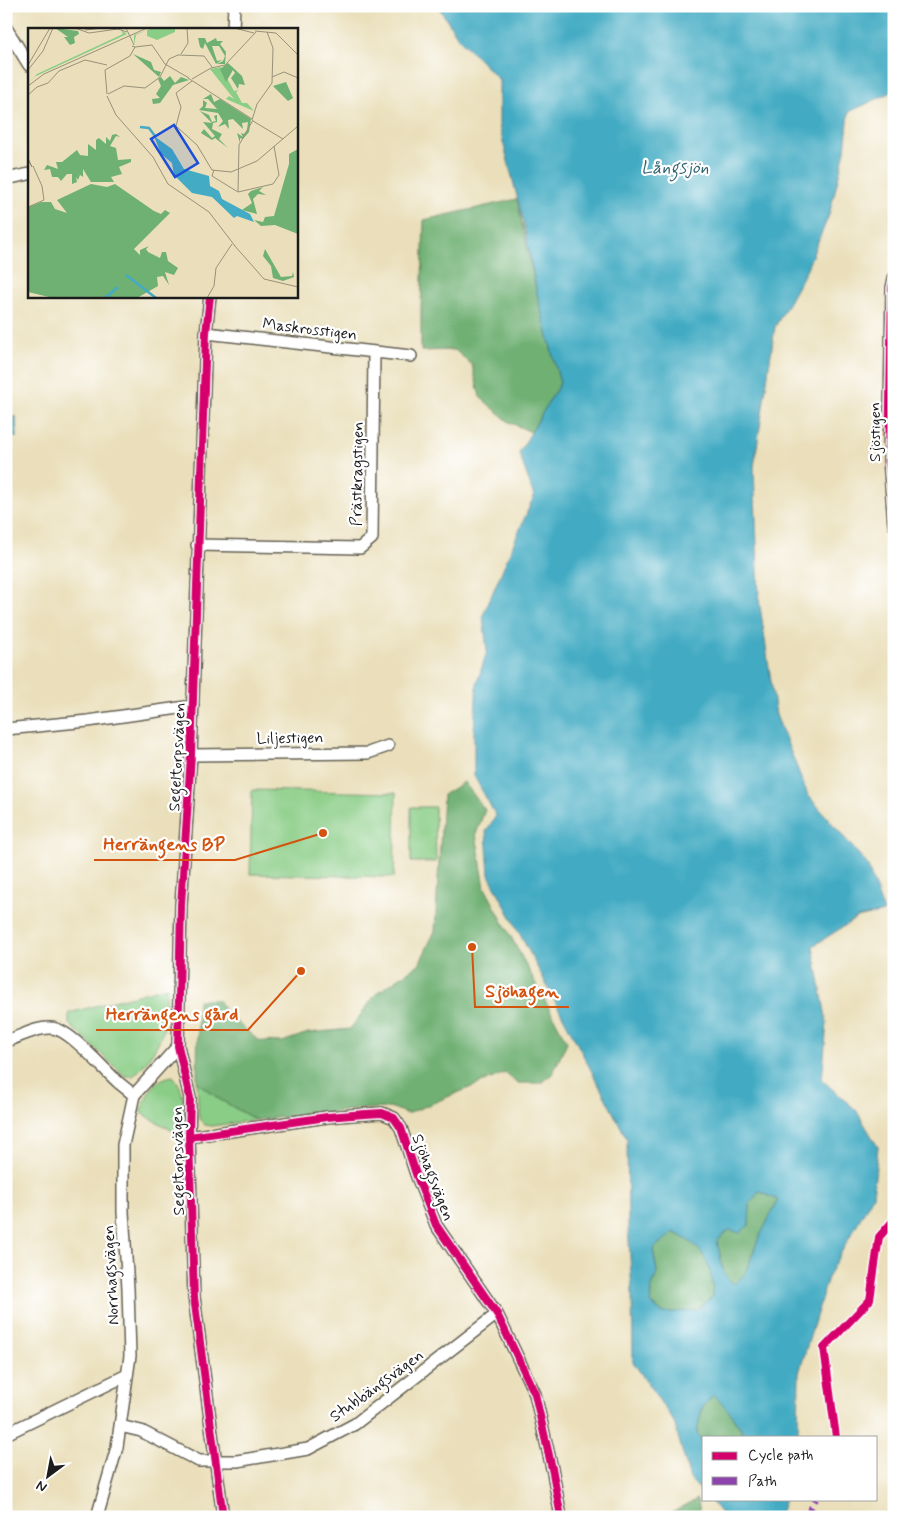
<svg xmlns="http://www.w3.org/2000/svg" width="900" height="1523" viewBox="0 0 900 1523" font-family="Mynerve,sans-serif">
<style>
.green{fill:#8acd86;stroke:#537451}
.forest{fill:#6fb073;stroke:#466648}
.water{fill:#43abc3;stroke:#306470;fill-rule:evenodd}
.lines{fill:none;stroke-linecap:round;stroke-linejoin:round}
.minor-casing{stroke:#646053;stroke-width:14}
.minor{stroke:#fff;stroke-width:11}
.quiet{stroke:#8e44ad;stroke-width:6;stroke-dasharray:12 6;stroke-linecap:butt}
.cycleway-casing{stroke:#fff;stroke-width:11}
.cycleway{stroke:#d6006c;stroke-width:8}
.labels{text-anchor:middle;stroke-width:4.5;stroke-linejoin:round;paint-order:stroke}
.street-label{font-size:16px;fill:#1c1c1c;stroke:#fff}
.water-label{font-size:18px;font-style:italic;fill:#306470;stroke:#fff}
.inset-river{fill:none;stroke:#43abc3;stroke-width:2.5}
.inset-road{fill:none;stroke:#98917b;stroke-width:1}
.view{fill:#1d4ed8;fill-opacity:0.15;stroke:#1d4ed8;stroke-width:2.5}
.inset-edge{fill:none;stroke:#1c1c1c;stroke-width:2.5}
.leader{fill:none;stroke:#d4530e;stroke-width:2}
.callout-dot{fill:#d4530e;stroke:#fff;stroke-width:2}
.callout-label{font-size:18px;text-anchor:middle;font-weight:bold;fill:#d4530e;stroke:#fff;stroke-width:4.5;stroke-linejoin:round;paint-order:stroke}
</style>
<rect width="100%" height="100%" fill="#fff"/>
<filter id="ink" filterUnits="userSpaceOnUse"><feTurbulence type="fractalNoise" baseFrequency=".02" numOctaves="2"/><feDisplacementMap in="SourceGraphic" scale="10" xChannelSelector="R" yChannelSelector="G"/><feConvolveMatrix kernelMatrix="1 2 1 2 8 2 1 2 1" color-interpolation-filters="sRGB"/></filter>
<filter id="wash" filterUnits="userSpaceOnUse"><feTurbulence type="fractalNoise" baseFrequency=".0096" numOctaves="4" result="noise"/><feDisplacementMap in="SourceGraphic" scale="20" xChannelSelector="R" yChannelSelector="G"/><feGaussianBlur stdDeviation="1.12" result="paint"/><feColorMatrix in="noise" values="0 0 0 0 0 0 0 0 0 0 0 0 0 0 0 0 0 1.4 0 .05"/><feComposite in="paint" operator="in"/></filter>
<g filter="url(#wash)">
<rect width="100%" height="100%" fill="#eadfba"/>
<path class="green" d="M252,790l144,3 -2,84 -144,-3z
M411,807h24l1,55h-25z
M167,987c-1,13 0,27 -3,40 -3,15 -19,40 -31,49h-8l-56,-52v-11z
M173,1076c15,16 10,41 10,61l-43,-25c8,-17 12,-33 33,-36z
M197,1082l22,17 37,21 -44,6 -7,-1 -6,-6z"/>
<path class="forest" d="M517,199l20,95 23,89 -29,49 -22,-10 -29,-25 -8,-32 -17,-15 -34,1v-43l3,-88z
M464,782l21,28 -9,24 9,54 82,154 -14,31 -11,10h-24l-13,-10 -98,41 -14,-6 -31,1 -106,11 -37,-21 -22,-17 1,-82h20l9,14 32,27 23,1 26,-9 42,-4 26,-35 43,-30 16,-33 8,-136z
M759,1191l19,9 -20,40 -13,34 -11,11 -10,-11 -7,-33 12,-11 20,-4 1,-23z
M673,1232c7,4 15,8 21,12 15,13 19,34 19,52l-16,14 -34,3 -12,-9v-14l6,-18 -4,-23z
M713,1395l15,15 14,21 -2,6h-36v9l-7,-13 5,-25z
M697,1499l5,18h-34v-2z"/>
<path class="water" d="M438,6h456v85l-45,21 -4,39 -16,64 -24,58 -30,54 -21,140 5,132 17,116 32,80 59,69 17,48 -27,6 -44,28 14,77 -5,57 34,30 22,37 -5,49 -44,78 -30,99 -1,64h-58l2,-7 -14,-20 -15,-15 -11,13 -5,24 7,14v48l-14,-15 -16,-57 -41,-60 -1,-69 -4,-71 -1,-83 -138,-264 -3,-44 10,-15 -22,-40v-45l3,-48 10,-32 -4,-36 51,-119 -15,-43 41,-70 -23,-89 -13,-70 -25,-98v-46l-40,-41zM759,1191l19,9 -20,40 -13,34 -11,10 -10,-10 -7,-33 12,-11 11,3 9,-8 1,-22zM674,1232c6,4 14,8 20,13 15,12 19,33 19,51l-16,14 -34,3 -12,-9v-14l6,-18 -4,-23z
M6,417h10l1,20 -10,1z
M709,1499h76l-6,18h-55z"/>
</g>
<g filter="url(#ink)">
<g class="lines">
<g class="minor-casing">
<path id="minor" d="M6,28l23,37
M233,29l1,-23
M6,179l23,-5
M894,278l-2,10 -3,172 5,65
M210,296l-4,37 -15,422 -10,150 -3,141 12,52 -1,39 5,160 29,220
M206,333l205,23
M197,545l163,3 12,-10 2,-186
M6,729l82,-8 105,-15
M191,755l177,-2 20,-7
M6,1041c14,-4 30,-14 45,-13 18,0 53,42 68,55 5,4 10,8 15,12
M189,1137l138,-20 38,-3 17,-1 12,5 7,10 15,46 20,51 61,89 38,80 18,79 8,44
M120,1426l21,5 58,30h38l71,-12 47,-25 142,-110
M6,1434l121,-59
M97,1517l20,-70 13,-91 -2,-68 -5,-76v-67l11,-50 44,-49"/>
</g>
<use href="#minor" class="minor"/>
<path class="quiet" d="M806,1517l10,-18"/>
<g class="cycleway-casing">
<path id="cycleway" d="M894,278l-2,10 -3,172 5,65
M210,296l-4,37 -15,422 -10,150 -3,141 12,52 -1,39 5,160 29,220
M189,1137l138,-20 38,-3 17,-1 12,5 7,10 15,46 20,51 61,89 38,80 18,79 8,44
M836,1437l-12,-89 46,-48 9,-63 15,-17"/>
</g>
<use href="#cycleway" class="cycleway"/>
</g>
</g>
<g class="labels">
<g class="street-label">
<text transform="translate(310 328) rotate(7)" y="6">Maskrosstigen</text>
<text transform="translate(874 432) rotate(-90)" y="6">Sjöstigen</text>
<text transform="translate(356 474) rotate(-89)" y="6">Prästkragstigen</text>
<text transform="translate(290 737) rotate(-1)" y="6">Liljestigen</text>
<text transform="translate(176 757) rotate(-87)" y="6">Segeltorpsvägen</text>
<text transform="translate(177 1161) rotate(-91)" y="6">Segeltorpsvägen</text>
<text transform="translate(434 1177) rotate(69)" y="6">Sjöhagsvägen</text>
<text transform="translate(110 1275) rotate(-93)" y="6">Norrhagsvägen</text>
<text transform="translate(376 1385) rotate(-36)" y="6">Stubbängsvägen</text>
</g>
<g class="water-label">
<text x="675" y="173">Långsjön</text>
</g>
</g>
<g transform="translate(28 28)">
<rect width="270" height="270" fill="#eadfba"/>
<path d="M126,0h21v4l-18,8 -10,-4v-6l-11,5 -2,10v-10l13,-5zM93,2l6,4 -93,43 -6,7 9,-10 86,-40zM193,39l13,24 5,-1 -3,2 6,11h5l7,8 -28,-12 3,-3 5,3 -24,-30z" fill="#8acd86"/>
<path d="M27,0l23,3 1,3 -5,3 1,6 -5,2 -6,-8h4zM170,10h7l2,5 9,-5 1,3h6l-3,3 6,8 -1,12h-8l6,-3 2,-5 -6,-10h-7l5,15 5,-1 -6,4 -11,-21 -2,6 -3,-2zM105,26l18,8 3,8 7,2 -2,5zM200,35l14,13 3,9 -6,-1 -1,5 -7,-11 4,-5 -2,-3 -7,12 -6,-13zM142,48l5,7 6,-6 8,3 -16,5 -13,18 -7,1 -1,-5 8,-1 -4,-4 5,-8 -3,-7 3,-2 3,4zM258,54l7,16 -5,3 -15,-15zM183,66l3,8 6,-3 31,20 -2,13 -6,7 -3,-1v5l-3,-10 6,4 -2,-4 3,1 3,-4 1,-8 -6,1 1,6 -10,-10 -5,1 1,9 -4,-5 -7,3 5,-6 -5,-8 -19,-3 4,-4v-6l4,3 -2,5 12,1 -9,-10h-5zM172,83l9,4 3,7 4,-1 -2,-5 3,-1v7l-4,1 -1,6 10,5 -3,5 9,9 -13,-10 -3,2 -11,-7 3,-4 8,9 3,-2 -12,-14 9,1zM88,106l4,3 -4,-1 -6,10 6,2 2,12 13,-1v3l-12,5 3,7 -11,3 3,5h-23l-8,-13v8l-3,-2 -2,5 -2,-3 1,5 -5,2v-10h-5l-6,7 -3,-4h-6l-2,-8 -6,1 3,-5 11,4 -2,-7h6l15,-12 3,5 8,1v-12l8,6v-10l3,-2 7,6v-7l4,4 2,-6zM270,121v85l-23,-9 -14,1 -7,-6 9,2 2,-5 9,-1 15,-52v-10zM63,156l16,3 8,-3 39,27 7,3 4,-4 5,3 -36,36 6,6v-5l9,-4 -3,3 2,3 12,6 2,-6h4l2,9 10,7 -4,7 -9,-3 4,13 -6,-9 -6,1 1,9 -21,12h-84l-25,-6v-85l13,-5h10l4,7 12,4 -10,-13zM235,159l-4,4 7,4 -8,-1 -5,5 4,15 -15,-4 10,-7 -4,-9 3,-3zM237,221l16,28 11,-1 1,-4 1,5 -11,4 -10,-3 -2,-12 -8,-10z" fill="#6fb073"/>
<path d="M126,108l18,13 12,20 25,7 1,10 9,5 3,8 28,15 4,8 -17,-6 -3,2 -22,-21 -20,-4 -18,-18 -2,-12 -11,-9z" fill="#43abc3"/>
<path class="inset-river" d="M112,99l9,1 6,8M98,247l30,23M77,270l13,-11"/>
<path class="inset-road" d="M47,0l14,5 29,-4 9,3M98,0l8,17M206,0l20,5M57,2l18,-2M227,3l21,2 22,22M107,19l17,-2 13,19 24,14M153,26l7,-11 -1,-15M0,37l22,-37M0,42l15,-19 10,-23M244,49l12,-5 14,6M160,50l64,41M164,51l19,-11 14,-3 31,-33M164,53l-16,12 5,14 -5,19 21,19 15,25 19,2 26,-11 41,-35M0,58l16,-12 103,-46M79,66l-2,-24 25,-14 5,-9 -3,-1M80,66l16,-8 21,2 15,-11 9,-18 9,-4 26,1 8,11M0,67l9,-8 11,-4 11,-12 26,-11 22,5M79,68l9,19 37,42 15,27 41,28 26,34M224,92l5,-16 15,-21 1,-35 -6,-16M225,93l30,18M0,130l4,9 -4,-7M5,138l9,20 2,14M186,142l-2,6 26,16 35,-8 6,-9 -5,-29M210,164l1,-47 14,-25M0,179l16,-7M206,217l30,34 34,8M179,270l7,-12 2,-18 16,-24"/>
<path class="view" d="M146,97l24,38 -23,14 -24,-38z"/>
<rect width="270" height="270" class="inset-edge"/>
</g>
<path class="leader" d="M323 833L235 860H94M472 947L475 1007H569M301 971L248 1030H96"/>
<g class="callout-dot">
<circle cx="323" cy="833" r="5"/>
<circle cx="472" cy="947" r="5"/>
<circle cx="301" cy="971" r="5"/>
</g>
<g class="callout-label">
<text x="164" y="850">Herrängens BP</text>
<text x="522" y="997">Sjöhagen</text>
<text x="172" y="1020">Herrängens gård</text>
</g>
<rect width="900" height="1523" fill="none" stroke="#fff" stroke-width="25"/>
<rect x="702" y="1436" width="175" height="65" fill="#ffffff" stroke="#a4a4a4"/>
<rect x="712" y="1452" width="25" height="8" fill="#d6006c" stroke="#a4a4a4"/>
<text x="748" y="1460" font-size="15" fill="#1c1c1c">Cycle path</text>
<rect x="712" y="1477" width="25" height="8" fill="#8e44ad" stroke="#a4a4a4"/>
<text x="748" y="1486" font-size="15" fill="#1c1c1c">Path</text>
<g transform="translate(48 1476) rotate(212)" stroke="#ffffff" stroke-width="4" paint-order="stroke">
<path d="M0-4L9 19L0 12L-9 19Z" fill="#1c1c1c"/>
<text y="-8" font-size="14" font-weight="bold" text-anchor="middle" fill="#1c1c1c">N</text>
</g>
</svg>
